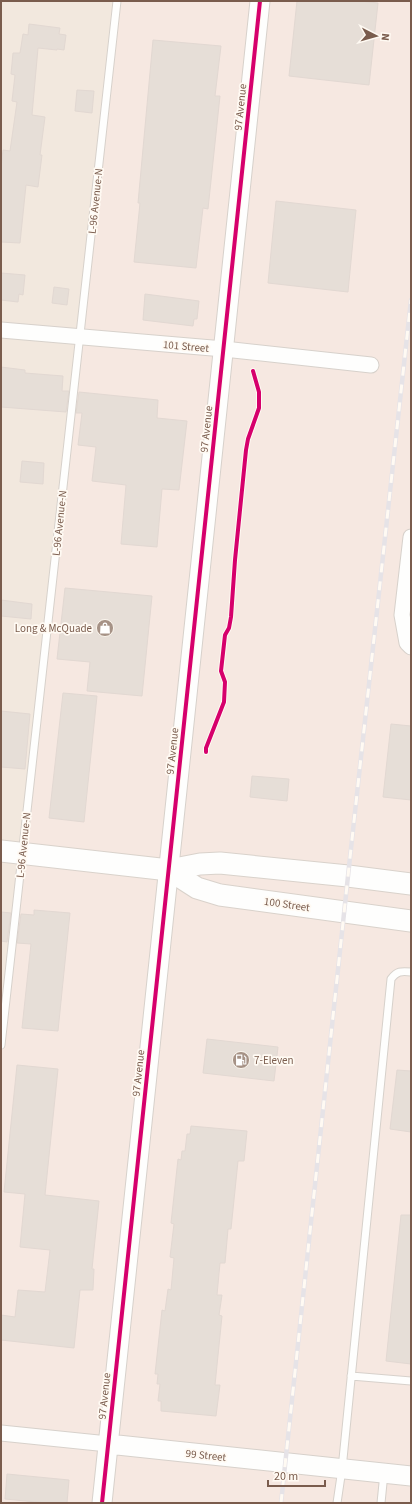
<svg xmlns="http://www.w3.org/2000/svg" width="412" height="1504" viewBox="0 0 412 1504" font-family="'Source Sans 3',sans-serif">
<style>
.residential{fill:#f2e8de}
.commercial{fill:#f6e8e1}
.building{fill:#e6ded7;stroke:#e2d8d2}
.lines{fill:none;stroke-linecap:round;stroke-linejoin:round}
.service-casing{stroke:#d7d1cb;stroke-width:9}
.minor-casing{stroke:#d7d1cb;stroke-width:17}
.tertiary-casing{stroke:#d7d1cb;stroke-width:21}
.secondary-casing{stroke:#d9d2cb;stroke-width:23}
.service{stroke:#fefefd;stroke-width:7}
.minor{stroke:#fefefd;stroke-width:15}
.tertiary{stroke:#fefefd;stroke-width:19}
.secondary{stroke:#fefefd;stroke-width:21}
.rail-casing{stroke:#e6e3e7;stroke-width:4.5}
.rail{stroke:#fffaf3;stroke-width:3;stroke-dasharray:9;stroke-linecap:butt}
.cycleway-casing{stroke:#fffaf3;stroke-width:6}
.cycleway{stroke:#d6006c;stroke-width:4}
.labels{text-anchor:middle;stroke-width:3.5;stroke-linejoin:round;paint-order:stroke}
.street-label{font-size:11px;fill:#7a5c4d;stroke:#fffaf3}
.poi-label{font-size:11px;fill:#7a5c4d;stroke:#fffaf3;text-anchor:end}
</style>
<rect width="100%" height="100%" fill="#f9f5f0"/>
<path class="residential" d="M1,1h113l-113,1044z"/>
<path class="commercial" d="M114,1h297v1502h-410v-458z"/>
<path class="building" d="M297,1h63l18,2 -9,82 -80,-9z
M29,24l31,4 -1,6 7,1 -2,15 -7,-1v1l-19,-2 -6,67 13,2 -5,38h2l-4,32 -12,-2 -6,58 -19,-1v-75l2,-17 7,1 7,-49 -5,-1 3,-26 -4,-1 2,-21h7l3,-19 5,1z
M153,40l68,6 -6,50h5l-12,113 -5,-1 -7,60 -62,-6 6,-59h-2z
M77,90l17,1 -2,22 -17,-2z
M276,201l80,9 -8,82 -80,-9z
M1,273l24,2 -2,20 -4,-1 -1,8 -17,-2z
M54,287l15,2 -2,16 -15,-2z
M145,294l54,7 -2,18h-3l-1,7 -50,-6z
M1,367l24,3v3l38,3 -1,15h7l-3,21 -65,-5z
M79,392l79,8 -1,18 30,3 -8,69 -17,-1 -5,58 -36,-3 5,-59 -34,-4 4,-34 -18,-2 4,-32h-6z
M22,461l22,2 -1,21 -23,-2z
M65,588l87,8 -10,100 -55,-5 3,-29 -33,-3z
M1,600l31,4 -1,15 -30,-3z
M63,693l34,3 -13,126 -35,-4z
M1,711l29,3 -5,55 -24,-2z
M391,724l20,2v74l-28,-3z
M252,776l37,3 -2,22 -37,-4z
M34,910l36,3 -12,118 -36,-3 9,-84 -14,-1 4,-29 13,1z
M1,912l10,1 -4,29 -6,-1z
M207,1039l71,8 -4,34 -71,-8z
M17,1065l41,4 -13,126 54,6 -7,68h2l-1,21h-13l-6,58 -73,-8v-25l14,2 3,-27 27,2 5,-42 -30,-3 5,-53 -21,-2z
M397,1070l14,1v61l-21,-3z
M191,1126l56,5 -3,30h-6l-7,68h-3l-3,34h-5l-3,32h5l-3,20 3,1 -7,69h5l-4,31 -55,-5v-10h-3l2,-17h-3l1,-10h-3l7,-64 3,1 3,-22 3,1 3,-32 -4,-1 4,-33 -3,-1 7,-64 3,1 1,-9h3l2,-17h3z
M401,1215h10v149l-25,-3z
M7,1474l62,6 -2,23h-21l-41,-4z"/>
<g class="lines">
<g class="service-casing">
<path id="service" d="M1,1045l116,-1044
M351,1376l60,5
M337,1503l5,-34 49,-490c6,-8 10,-8 20,-7
M381,1503l3,-30"/>
</g>
<g class="minor-casing">
<path id="minor" d="M1,330l223,19 147,16
M411,537l-9,78 5,28 4,4
M1,1433l107,11"/>
</g>
<g class="tertiary-casing">
<path id="tertiary" d="M108,1444l303,32
M102,1503l158,-1502"/>
</g>
<g class="secondary-casing">
<path id="secondary" d="M1,851l168,19 31,-6 20,-1 128,13 63,8
M169,870l28,18 23,7 191,26"/>
</g>
<use href="#service" class="service"/>
<use href="#minor" class="minor"/>
<use href="#tertiary" class="tertiary"/>
<use href="#secondary" class="secondary"/>
<g class="rail-casing">
<path id="rail" d="M281,1503l67,-627 63,-576"/>
</g>
<use href="#rail" class="rail"/>
<g class="cycleway-casing">
<path id="cycleway" d="M206,752v-4l18,-46 1,-20 -4,-11 4,-36 4,-7 2,-11 4,-57 11,-110 2,-11 11,-31v-16l-6,-21
M102,1503l158,-1502"/>
</g>
<use href="#cycleway" class="cycleway"/>
</g>
<defs>
<g id="shop-disc" transform="scale(0.9)"><circle r="9.5" fill="#a69286" stroke="#fffaf3"/><path d="M-5-2.5h2.3a2.7 3.5 0 0 1 5.4 0H5L5.5 6h-11ZM-1.5-2.5h3a1.5 2.3 0 0 0-3 0Z" fill="#fff"/></g>
<g id="fuel-disc" transform="scale(0.9)"><circle r="9.5" fill="#a69286" stroke="#fffaf3"/><path d="M-5.5-6h7V0h2V4h1.3V-2.5L3-4.5l.8-.8L6-3V5H2.5V1h-1V6h-7ZM-4.2-4.7v3.2H.2V-4.7Z" fill="#fff"/></g>
</defs>
<g fill-rule="evenodd">
<use href="#shop-disc" x="105" y="628"/>
<use href="#fuel-disc" x="241" y="1060"/>
</g>
<g class="labels">
<g class="street-label">
<text transform="translate(240 107) rotate(-84)" y="4">97 Avenue</text>
<text transform="translate(95 201) rotate(-84)" y="4">L-96 Avenue-N</text>
<text transform="translate(186 346) rotate(5)" y="4">101 Street</text>
<text transform="translate(206 429) rotate(-84)" y="4">97 Avenue</text>
<text transform="translate(59 523) rotate(-84)" y="4">L-96 Avenue-N</text>
<text transform="translate(172 751) rotate(-84)" y="4">97 Avenue</text>
<text transform="translate(23 845) rotate(-84)" y="4">L-96 Avenue-N</text>
<text transform="translate(287 904) rotate(8)" y="4">100 Street</text>
<text transform="translate(138 1073) rotate(-84)" y="4">97 Avenue</text>
<text transform="translate(104 1396) rotate(-84)" y="4">97 Avenue</text>
<text transform="translate(206 1455) rotate(6)" y="4">99 Street</text>
</g>
<g class="poi-label">
<text x="92" y="632">Long &amp; McQuade</text>
<text x="254" y="1064" text-anchor="start">7-Eleven</text>
</g>
</g>
<rect width="412" height="1504" fill="none" stroke="#7a5c4d" stroke-width="4"/>
<g transform="translate(376 36) rotate(96)" stroke="#fffaf3" stroke-width="3" paint-order="stroke">
<path d="M0-3L7 15L0 10L-7 15Z" fill="#7a5c4d"/>
<text y="-6" font-size="11" font-weight="bold" text-anchor="middle" fill="#7a5c4d">N</text>
</g>
<path d="M268 1480v6h57v-6" fill="none" stroke="#7a5c4d" stroke-width="2"/>
<text x="274" y="1480" font-size="12" fill="#7a5c4d" stroke="#fffaf3" stroke-width="3" paint-order="stroke">20 m</text>
</svg>
